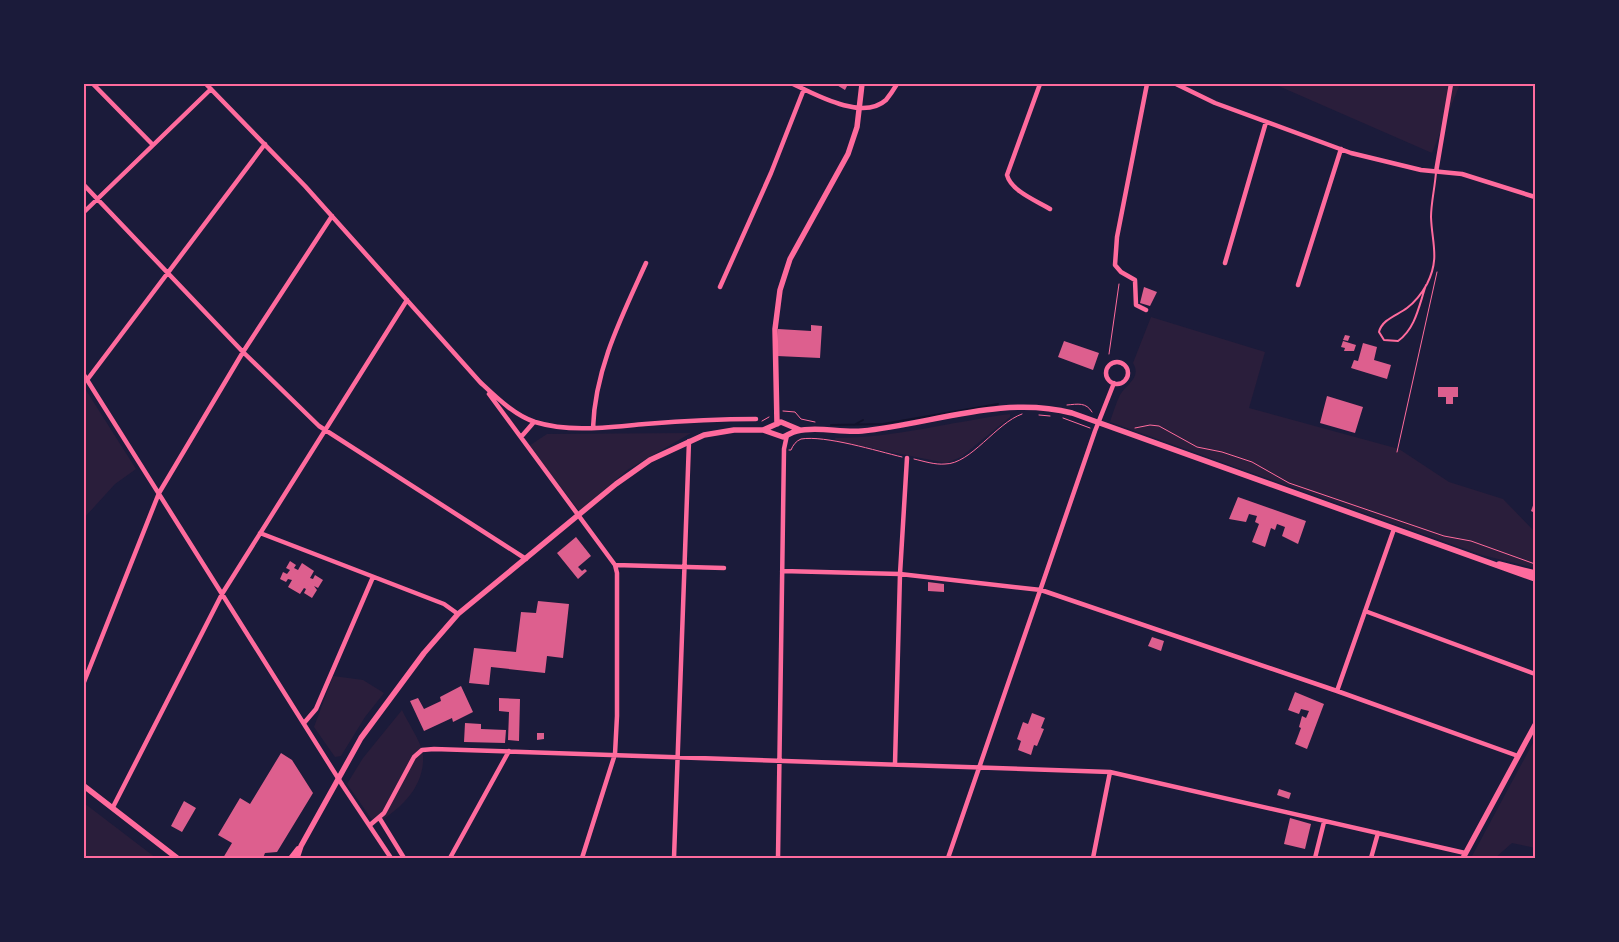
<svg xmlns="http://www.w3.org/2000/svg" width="1619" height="942" viewBox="0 0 1619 942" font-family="'Alegreya Sans',sans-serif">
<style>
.green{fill:#2a1e3b}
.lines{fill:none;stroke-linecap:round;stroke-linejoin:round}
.stream{stroke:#12122b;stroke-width:2}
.building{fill:#dd5f8e}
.path{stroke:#ff6b9d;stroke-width:1}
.service{stroke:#ff6b9d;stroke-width:2}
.minor{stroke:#ff6b9d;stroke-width:4.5}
.tertiary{stroke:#ff6b9d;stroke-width:5.5}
.neatline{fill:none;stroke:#ff6b9d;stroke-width:2}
</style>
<rect width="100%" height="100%" fill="#1b1b3a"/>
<path class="green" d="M1274,84h186l-28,69z
M1151,317l114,35 -16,56 150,41 50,33 54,17 32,33v36l-53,-13 -372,-133c3,-9 6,-19 10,-27 6,-11 22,-17 13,-32z
M84,387l52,82 -21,15 -31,34z
M1010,414v3l-49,40 -15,6 -110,-22 -1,-3c59,0 116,-16 175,-24z
M691,433l-64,37 -47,42 -51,-66 18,-12z
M333,676l30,4 21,13 -19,24 -24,39 -6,1 -21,-30z
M402,710c5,11 21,35 21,45 2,32 -23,55 -48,69l-28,-40 16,-26z
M1535,739v109l-23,-5 -17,15h-24z
M84,803l72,55h-72z"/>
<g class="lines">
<path class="stream" d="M831,425l52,-1 115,-20
M854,425l9,-5
M84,856l4,2"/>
</g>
<path class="building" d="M835,84h13l-3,6z
M1144,287l13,5 -7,14 -10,-3z
M811,325l11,1 -2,32 -43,-2 1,-27 33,2z
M1345,335l5,1 -2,5 -5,-1z
M1064,341l35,12 -6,17 -35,-13z
M1343,341l13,4 -2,6h-10l1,-3 -4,-1z
M1363,343l14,4 -3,13 17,5 -4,14 -36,-11 3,-8 4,1z
M1438,387h20v10h-5v7h-7v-7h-8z
M1327,396l36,11 -8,26 -35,-10z
M1238,497l68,24 -8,23 -16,-8 3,-9 -8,-3 -2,6 -4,-2 -6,19 -13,-5 7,-18 -4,-2 2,-6 -8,-2 -3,8 -17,-3z
M1535,500v13l-4,-2z
M576,537l15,19 -13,11 4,4 3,-2 2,2 -9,8 -21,-26z
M290,561l6,4 -2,3 4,2 4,-7 12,8 -4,7 3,1 2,-4 8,5 -5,8 -4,-2 3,4 -5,8 -8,-5 2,-4 -2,-1 -4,6 -12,-7 4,-7 -4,-1 -2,3 -6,-3 3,-7 4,2 3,-4 -4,-2z
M928,582l16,2v8l-16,-1z
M538,601l31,3 -6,54 -16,-2 -2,17 -54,-6 -2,18 -20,-2 5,-35 42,4 5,-40 15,1z
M1152,637l12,4 -3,10 -13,-5z
M461,686l12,26 -20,10 -1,-4 -28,13 -14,-30 8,-3 6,11 17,-8 -1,-4z
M1295,692l29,12 -17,45 -12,-5 6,-16 -2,-1 3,-11 4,2 3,-7 -8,-2 -2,5 -11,-4z
M499,698l21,1 -1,42 -11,-1 1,-28 -10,-1z
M1032,713l13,5 -4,10 3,1 -7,17 -3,-1 -3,10 -13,-5 3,-9 -4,-2 6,-17 5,2z
M465,723l16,1v5l25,1 -1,13 -41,-1z
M537,733h7v6l-7,1z
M281,753l11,7 21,33 -36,59 -12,1 -2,5h-40l9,-15 -14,-8 22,-37 10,6z
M1279,789l12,4 -2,6 -12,-4z
M184,801l12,7 -14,24 -11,-6z
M1290,818l21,6 -6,25 -21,-5z"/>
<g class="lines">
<path class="path" d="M1109,354l10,-70
M1067,405c11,-1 19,-3 25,7
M783,411l12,1 6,7 14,3
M1039,415l11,1
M1063,418l27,10
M762,421l7,-4
M1135,428l15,-3 9,1 38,21 25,5 30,10 37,21 155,53 27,5 64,23
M789,450h2c2,-5 5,-9 10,-11 24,-4 76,12 101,18
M1397,452l40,-180
M914,459c9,2 21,6 31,5 26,0 51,-41 77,-50"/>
<path class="service" d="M1426,285c-7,20 -10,43 -28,56l-14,-1 -5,-8c3,-13 19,-17 28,-24 8,-6 15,-15 20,-24 13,-26 5,-40 4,-67 0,-14 4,-30 5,-45"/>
<path class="minor" d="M93,84l60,61
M206,84l99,102 175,196c16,15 34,33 55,40 36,11 74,5 110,2 37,-3 74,-5 111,-5
M793,84c23,11 70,37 93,16 4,-5 8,-11 11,-16
M1040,84l-33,91c4,16 30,26 43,34
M1176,84l39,19 136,50 70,17 41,4 73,23
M1436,172l15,-88
M84,185l159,167 76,74 207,133
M84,212l127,-123
M1225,263l41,-141
M1298,285l43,-136
M720,287l51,-114 33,-84
M1146,310l-10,-5 -1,-25 -14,-8 -6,-7 2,-28 30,-153
M1106 373a11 11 0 1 1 22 0a11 11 0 1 1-22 0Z
M84,375l259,411 48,72
M87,380l178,-236
M489,394l126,171 2,8v143l-2,38 -33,104
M593,428c2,-60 29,-112 53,-165
M521,437l13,-15
M260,533l184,71 14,10
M615,565l109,3
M782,571l118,3 141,16 296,101 181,65
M1365,611l170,63
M84,682l75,-189 84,-141 89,-136
M1337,691l57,-162
M304,723l12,-14 57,-132
M895,764l5,-190 7,-116
M113,807l109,-213 185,-294
M380,819l24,39
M370,825l14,-12 30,-56 8,-7 12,-1 676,23 355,81
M450,858l59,-107
M674,858l15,-417
M778,858l6,-409 3,-14
M948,858l147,-427 19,-48
M1093,858l17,-86
M1315,858l9,-36
M1371,858l7,-25"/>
<path class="tertiary" d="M777,424l-2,-95 5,-39 10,-31 58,-105 9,-27 5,-43
M763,430l20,7c5,-2 9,-5 14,-6 20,-5 44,2 65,0 70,-7 140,-36 210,-18l463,166
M1499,564l36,9
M84,786l93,72
M291,858l7,-9
M297,858l4,-12 60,-108 63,-85 34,-39 158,-130 34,-24 54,-25 30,-5h29l18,-8 19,8
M1463,858l72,-133"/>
</g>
<rect width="1619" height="942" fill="none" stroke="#1b1b3a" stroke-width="170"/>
<rect x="85" y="85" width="1449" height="772" class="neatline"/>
</svg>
